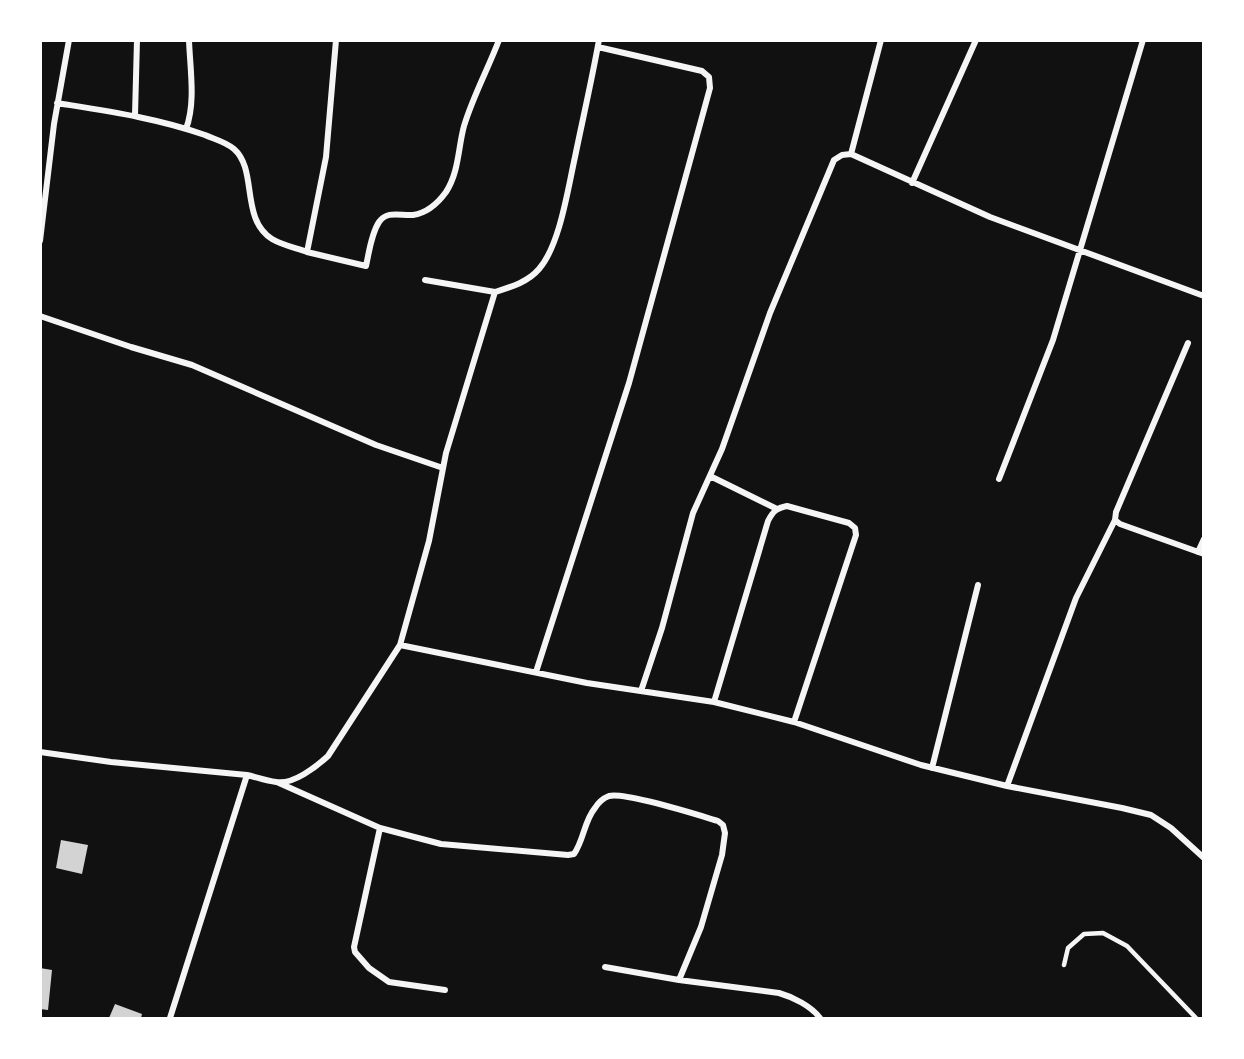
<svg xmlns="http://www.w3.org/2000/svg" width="1244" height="1059" viewBox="0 0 1244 1059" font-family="Montserrat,sans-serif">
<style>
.building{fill:#d3d3d3}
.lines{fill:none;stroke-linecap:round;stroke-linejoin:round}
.service{stroke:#f5f5f5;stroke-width:4.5}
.minor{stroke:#f5f5f5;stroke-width:6}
</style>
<rect width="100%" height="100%" fill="#111"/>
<path class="building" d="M61,840l27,5 -6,29 -26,-6z
M40,968l12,2 -4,40 -8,-1z
M115,1004l27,10 -1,4h-32z"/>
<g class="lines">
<path class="service" d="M1064,965l4,-17 16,-14 19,-1 24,13 69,72"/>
<path class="minor" d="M336,40l-10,117 -19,95 59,14c3,-13 5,-32 13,-44 8,-12 22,-6 34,-7 14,-2 25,-12 33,-23 13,-20 12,-44 18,-66 9,-30 24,-57 35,-86
M57,103c50,8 100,15 148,32 9,4 21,7 29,14 24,21 6,70 38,90 10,6 24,9 35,13
M135,115l2,-75
M186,129c10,-27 4,-60 3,-89
M851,154l30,-114
M912,183l64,-143
M40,241l14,-117 15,-84
M425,280l70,12
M40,316l91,31 61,18 184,80 67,23
M1188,343l-72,169 -1,8 5,4 84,30
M710,476l67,33
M999,479l54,-139 90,-300
M1198,552l6,-13
M400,645l29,-104 17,-88 49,-161c16,-5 33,-10 44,-23 21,-24 29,-81 36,-112 8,-39 17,-78 24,-117
M536,672l93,-289 81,-295 -1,-11 -7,-6 -104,-24
M641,691l21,-63 31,-115 29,-64 48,-136 64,-153 8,-5 9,-1 139,63 214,79
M714,702l54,-181c5,-10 9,-13 19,-15l62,17 6,5 1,7 -62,187
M40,752l71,10 136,13
M932,768l46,-183
M279,783l101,45 61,16 127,11 6,-1c10,-14 10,-33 21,-46 3,-5 9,-10 14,-12 17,-4 89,19 109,25l5,4 2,8 -3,22 -21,72 -22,53
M1007,786l69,-188 39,-78
M380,828l-26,119 1,5 14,16 20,14 56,8
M605,967l74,13 100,13c14,4 32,13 41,25
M170,1018l77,-243c9,2 19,6 29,7 17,3 40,-15 52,-26l72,-111 187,38 127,19 80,20 127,43 86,21 115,22 29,7 20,13 33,30"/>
</g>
<rect width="1244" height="1059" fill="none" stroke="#ffffff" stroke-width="84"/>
</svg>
